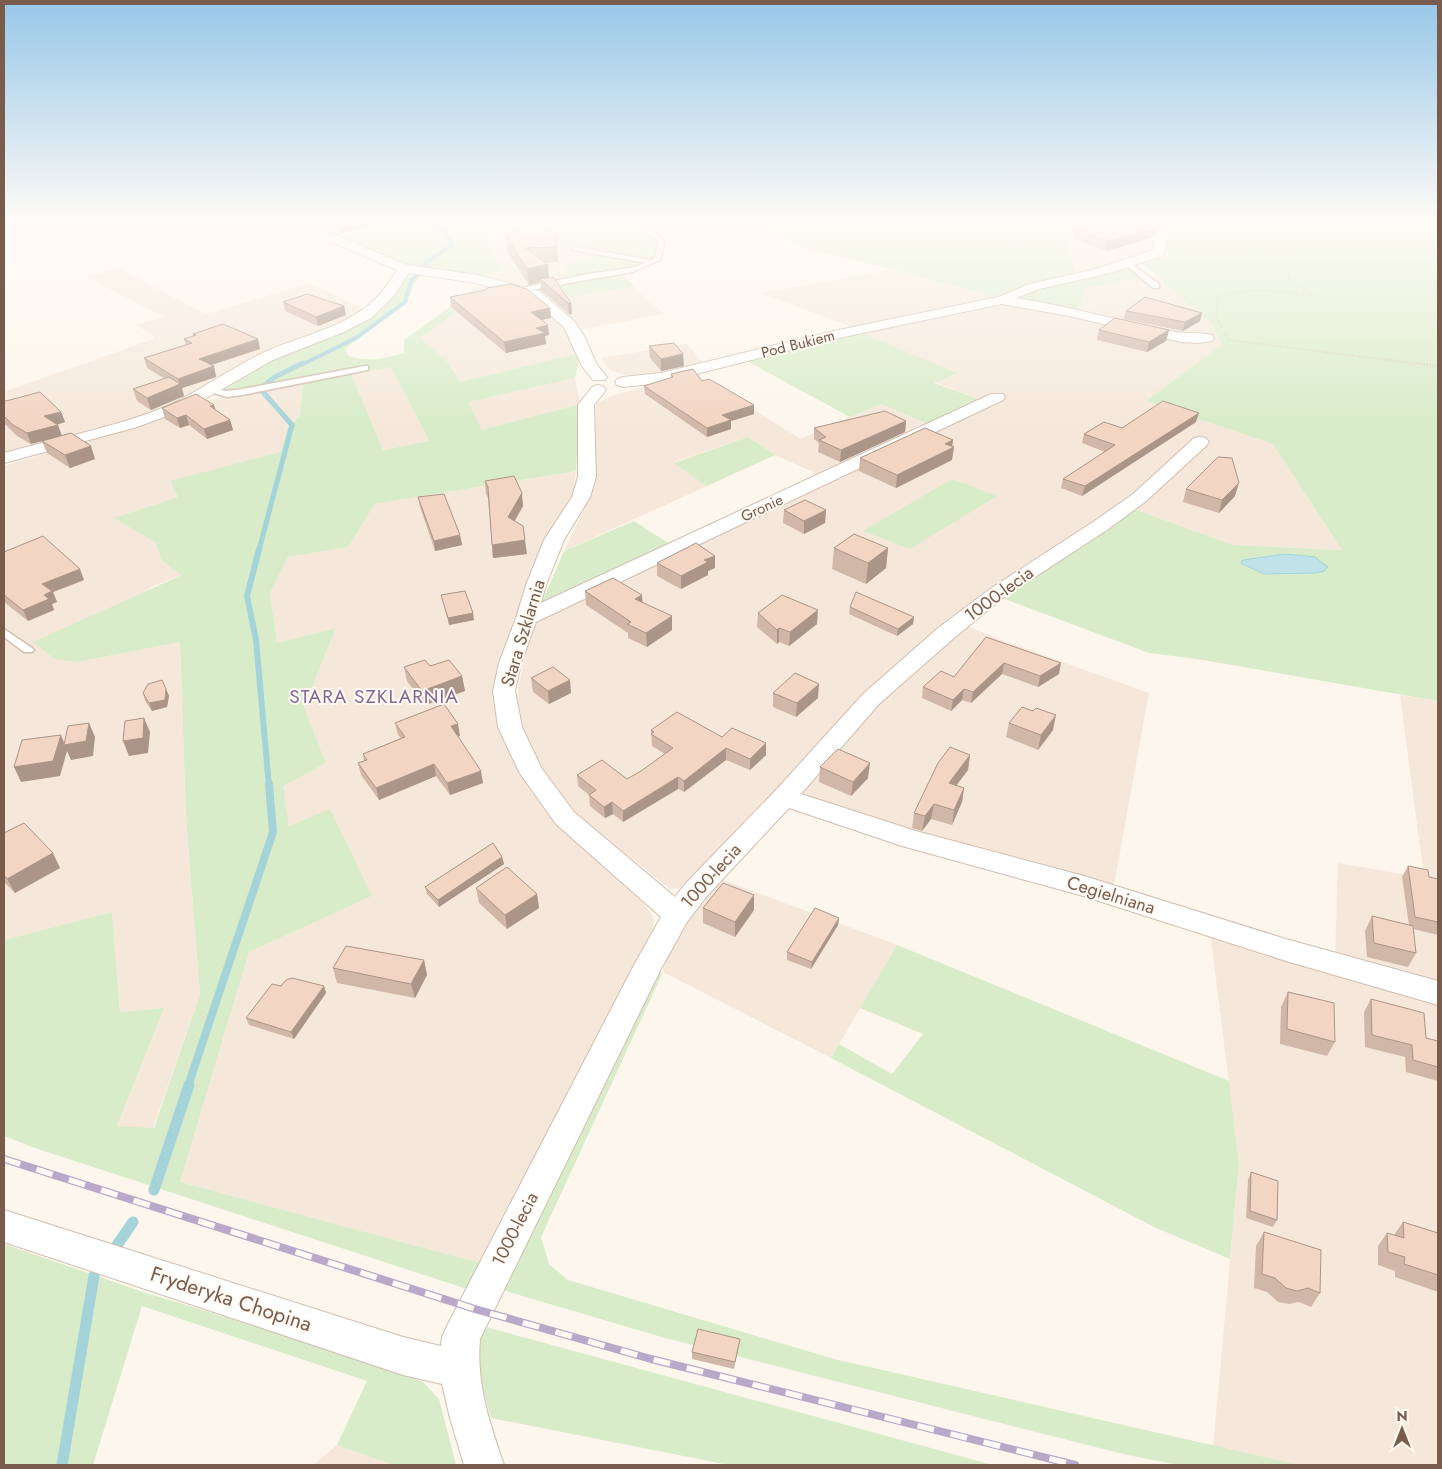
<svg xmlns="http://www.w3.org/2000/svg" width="1442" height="1469" viewBox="0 0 1442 1469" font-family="Jost,sans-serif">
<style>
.residential{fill:#f5e8da}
.green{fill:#d8ecc9;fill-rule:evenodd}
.water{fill:#bfe3e8;stroke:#a5d3da}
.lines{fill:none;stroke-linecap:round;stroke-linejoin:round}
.stream-far4{stroke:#a5d3da;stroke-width:4}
.stream-far3{stroke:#a5d3da;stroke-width:5}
.stream-far2{stroke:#a5d3da;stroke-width:6}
.stream-far1{stroke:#a5d3da;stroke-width:8}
.stream{stroke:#a5d3da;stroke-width:11}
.lane-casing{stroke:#d1beb0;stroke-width:3}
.street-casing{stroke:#d1beb0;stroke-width:2}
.path-far1{stroke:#d9b8a5;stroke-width:2;stroke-dasharray:0.5 2;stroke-linecap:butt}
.path{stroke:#d9b8a5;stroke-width:2.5;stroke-dasharray:0.5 2.5;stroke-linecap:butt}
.lane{fill:#fff;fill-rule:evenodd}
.street{fill:#fff;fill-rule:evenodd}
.rail-casing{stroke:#b9a8c9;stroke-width:8}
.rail{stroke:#fffaf3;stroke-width:5.5;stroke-dasharray:17;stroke-linecap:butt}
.wall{fill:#d1b7a8}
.shaded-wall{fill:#aa9588}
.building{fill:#f3d5c3;stroke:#aa9588}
.labels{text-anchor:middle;stroke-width:4;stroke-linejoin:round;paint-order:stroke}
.far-street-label{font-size:15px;fill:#7a5c4d;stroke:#fffaf3}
.street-label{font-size:18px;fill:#7a5c4d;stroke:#fffaf3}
.neighbourhood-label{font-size:19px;letter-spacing:1px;fill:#846695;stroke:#fffaf3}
.near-street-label{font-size:21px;fill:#7a5c4d;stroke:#fffaf3}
</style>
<rect width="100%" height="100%" fill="#fdf6ec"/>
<path class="residential" d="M293,219h96l-13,7 -43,11z
M1071,219h82l7,10 -9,24 -31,11 -45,11 -7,-33z
M481,234l126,18 -42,13v13l-44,7 -35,-8 17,-8z
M118,268l88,46 103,-31 55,26 -17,11 -145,72 -38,16 -160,49v-65l152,-54 -20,-13 28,-8 -78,-40z
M890,270l106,27 -144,30 -92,-34z
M1146,277h12l54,47 10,20 -75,57 126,43 69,106 -109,-5 -99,-36 -147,84 -210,196 -92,99 -15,1 -100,-80 -44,-66 -9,-47 14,-74 473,-227 -7,-2 -15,7 -48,-18 22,-8 -95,-41 132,-28 22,-1 62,6 10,-22z
M481,284l42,10 68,-1 44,-6 29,27 -96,18 12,21 -120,29 -13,-21 -27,-23 34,-24z
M687,344l17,20 -53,12 -26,-1 -15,-5 -9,-12z
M391,367l38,74 -46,9 -32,-76z
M697,375l104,64 59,-27 21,-8 49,21 -108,51 -47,-21 -27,-18 -74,25 33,24 -143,65 27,-56 5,-41v-50l17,-9z
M575,378l5,26 -98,26 -14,-28z
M303,382l-3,34 -12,11 -8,25 -110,30 8,15 -63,21 40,24 7,19 21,14 -32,12 -74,75 103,-20 6,176 14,176 -47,134 -36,-2 47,-118 -44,4 -8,-100 -108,28v-474l145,-43 55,-22z
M576,471l-3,26 -72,227 47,90 89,81 17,23 -2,22 -172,323 -300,-81 69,-230 123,-56 -83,-70 -7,-40 44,-23 -22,-56 32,-79 -59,16 -7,-51 18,-36 60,-10 27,-43z
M967,626l26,11 156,56 -35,192 -144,-38 -171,-52 77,-90z
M1400,695l38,6v764h-138l-87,-19 26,-282 -29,-233 125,27 3,-95 86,15z
M718,878l179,67 -66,113 -168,-86 6,-22z
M337,1445l56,20h-80z"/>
<path class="green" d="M389,219h59l22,4 7,-4h141l38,18 1,7 -3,14 -2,1 -170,-25 21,35 -17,8 -74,-11 -79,-29 43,-11z
M747,219h324c-3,22 -2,40 7,61l45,-12 11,1 12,8 -59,11 -10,22 -81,-13 -203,-53 -17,-13z
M1163,219h275v482l-241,-42 -48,-6 -147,-55 132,-89 99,36 109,5 -69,-106 -127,-43 76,-57 -10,-20 -69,-60 27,-9 -7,-6 8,-18z
M600,254l44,8v2l-7,4 -72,10v-13z
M622,273l13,14 -87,13 -9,-7v-3l8,-4z
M422,274l-7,8 -8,21 -61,45 2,8c20,6 36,3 56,-3v-13l77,-56 -27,30 -34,24 27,23 13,21 120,-29 -5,25 -107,24 14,28 98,-26 -4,67 -201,33 -27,43 -60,10 -18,36 7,50 59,-15 -32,79 22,56 -43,23 6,40 41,-17 42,87 -123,56 -69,230 300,81 -13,26 -432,-141 -31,-12v-196l108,-28 8,100 44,-4 -47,118 37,2 46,-134 -14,-176 -6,-176 -103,20 -22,-3 -22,-17 149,-67 -20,-14 -7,-19 -41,-24 64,-21 -8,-16 110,-29 8,-25 12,-11 3,-34 -70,9 -12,-1 34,-22 128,-62 15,-15 6,-12zM391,367l38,74 -46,9 -32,-76z
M861,333l96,40 -23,10 48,17 -52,25 -49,-21 -31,13 -103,-56z
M748,437l27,18 -68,31 -33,-23z
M952,479l45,17 -87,53 -47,-18z
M634,521l39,25 -120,56h-11l22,-51z
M897,945l332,136 10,83 -9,95 -76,-32 -323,-169 8,-14 53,30 31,-40 -63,-26z
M663,972l-122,265 8,27 19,16 266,79 466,106h-122l-55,-11 -458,-116 -166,-49 151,-310z
M4,1244l142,49 223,67 54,22 16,17 17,66h-63l-56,-20 30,-64 -225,-75 -49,159h-89z
M486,1327l507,138h-264l-238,-47 -13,-45v-31z"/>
<path class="water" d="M1285,554l30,3 13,10 -4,4 -8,2 -52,1 -23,-11 2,-3z"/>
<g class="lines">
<path class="stream-far4" d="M425,266l1,-4 25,-16c2,-12 -14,-17 -23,-22l1,-5
M301,365l55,-27 49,-36 6,-21 6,-6"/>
<path class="stream-far3" d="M265,385l10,-8 28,-14
M259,550l33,-125 -29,-33"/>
<path class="stream-far2" d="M259,549l-12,47 9,44 13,146"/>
<path class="stream-far1" d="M188,1086l85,-254 -4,-48"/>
<path class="stream" d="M154,1190l35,-105
M117,1245l16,-23
M62,1465l32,-189"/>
<g class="lane-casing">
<path id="lane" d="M619,219c10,0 42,12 44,22 2,6 -1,14 -3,19l-28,12 -113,20v-4h3l65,-14 44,-6 15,-5 -73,-13 -1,-1 3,-2 77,13 3,-2 3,-15 -3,-6z
M1126,263h4l29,21v4h-6l-27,-23z
M365,366h3v4l-126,25 -15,2 -20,-6 4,-3 16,3 15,-2z
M4,629l28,19 2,2 -2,2h-8l-20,-15z"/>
</g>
<g class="street-casing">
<path id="street" d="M281,219h16l110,46 70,10 62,16 35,30 10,15 13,29 10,12 -2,3h-12l-11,-14 -18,-39 -35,-30 -53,-14 -67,-10 -16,24 -22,21 -27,14 -71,28 -84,48 -55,20 -130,35v-10c53,-15 109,-25 161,-46 35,-15 65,-39 100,-55 35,-16 76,-23 106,-49 11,-9 18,-21 26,-33l-114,-48z
M1163,227l6,4 -5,24 -50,17 -75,17 -23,9c52,8 103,23 154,33 14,3 29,1 42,4l2,3 -2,3 -13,2 -18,-1 -112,-26 -67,-12 -173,36 -168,43 -38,4 -6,-2 -2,-3 2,-3 6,-2 38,-4 168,-41 169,-35 32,-13 66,-15 57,-19 4,-19z
M598,385l6,2 2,3 -12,15 2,72 -6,20 -26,43 -18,45 -5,18 450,-209h12l2,3 -2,3 -467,222 -15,41 -6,28 7,36 20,42 32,43 101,85 11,-14 89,-92 88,-97 75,-66 52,-39 103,-67 40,-28 61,-56 6,-1 6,1 3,4 -3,4 -61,56 -38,28 -103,67 -50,41 -75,66 -78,90 115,37 168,45 202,63 152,42v24l-152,-44 -206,-66 -178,-49 -113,-38 -83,89 -19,25 -26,47 -181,370c-4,45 10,85 24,126h-40l-14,-47 -8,-34 -39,-9 -399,-133v-32l399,127 38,9 1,-9 6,-13 186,-359 27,-48 -105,-93 -37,-52 -21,-45 -5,-36 6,-28 17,-45 10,-33 18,-45 28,-43 6,-20v-72l14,-18z"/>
</g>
<path class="path-far1" d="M668,230l16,-11
M1177,250l48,3 20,-4 36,4 7,16 1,10 26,18c-33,-7 -64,-10 -96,0l-3,20 6,11
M1225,333l3,7 200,25"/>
<path class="path" d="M1418,363l20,3"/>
<use href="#lane" class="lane"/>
<use href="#street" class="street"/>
<g class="rail-casing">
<path id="rail" d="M4,1159l471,150 176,50 424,106"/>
</g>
<use href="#rail" class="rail"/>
</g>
<path class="wall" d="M314,219h72l-12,4 1,2 -33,8z
M1074,219h88l-1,7 -6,5 -1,6 -48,14 -33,-13z
M506,236l51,11 1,15 -13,1 4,15 22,25 1,11h-3l-28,-24 -1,-8 -11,3 -22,-34z
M450,297l100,11 1,10 -10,2 8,15 -4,1 1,8 -40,9 -55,-46z
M283,302l61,4 2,9 -28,11 -33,-15z
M1126,311l76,2 -2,8 -17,10 -59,-12z
M1099,330h70l-3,11 -19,11 -50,-12z
M193,334l65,5 2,10 -49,16 3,1 2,11 -34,11 2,8 -33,14 -14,-9 -4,-12 32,-10 -18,-11 -3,-10 42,-13 -2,-6 10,-3z
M649,346l35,20 -23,5 -11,-13z
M671,374l31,7 52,33 -23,7v8l-24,8 -62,-43 -1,-8 27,-8z
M4,399l2,2 55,11 4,10 -8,3 5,11 33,23 -25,9 -23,-15 -5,-12 -11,3 -14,-8 -11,-11h-2z
M214,405l2,5 14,10 3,10 -26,9 -18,-14 -9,3 -15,-9 -3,-11z
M906,421l-1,11 -65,30 -22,-10 1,-9 -5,-4v-11z
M1196,422l-114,74 -21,-8 2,-9 42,-27 -23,-9 2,-9 38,-6z
M953,440l-1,6v14l-56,28 -37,-17 1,-13z
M485,481l38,25 -8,15 12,33 -34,4 -5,-60 -2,-4z
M1186,489l49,7 -16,17 -36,-11z
M418,497l42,38 2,10 -27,6 -15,-44z
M784,510h42l-1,13 -21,11 -21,-11z
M834,548h54l-2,20 -20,16 -34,-15z
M4,552l80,28 -31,12 4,10 -5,2 2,6 -26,11 -24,-19z
M657,563l58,5 -7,3v4l-27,14 -24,-13z
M585,591l58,11 29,28 -25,17 -19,-9v-5l-42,-28z
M441,595l33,25 -25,5z
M850,607l64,10 -1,7 -16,12 -48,-22z
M758,613l59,11 -28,22 -10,-4 -2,2 -20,-17z
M986,637l73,37 -21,13 -36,-13 -31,29 -9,-3 -11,11 -29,-13 1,-11 31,-10z
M430,666l32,10 3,15 -40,14 -18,-24 -3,-14z
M531,678l40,15 -22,11 -16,-12z
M166,689l3,7 -2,11 -15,4 -7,-10 -2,-8z
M773,693l45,5 -22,19 -23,-10z
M395,723l65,13h-2l25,47 -33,12 -14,-19 -57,24 -18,-25 -3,-12 6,-2 -1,-7 38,-16 -3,-3z
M1009,723l44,7 -15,20 -32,-13z
M651,730l71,7 44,18 -16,15 -24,-10 -42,32 -6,-3 -55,33 -10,-8 -8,4 -15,-12 -1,-11 -11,-9 -1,-11 50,4 14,-8 24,-17 -13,-8z
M970,755l-2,15 -12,15 8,3 -2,14 -10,23 -21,-6 -9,12 -10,-3 2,-15z
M820,767l48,11 -17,18 -32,-14z
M4,833l56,35 -45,25 -11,-11z
M502,857l2,7 -65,43 -12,-13 -2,-7z
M1408,866l21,11 9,2v56l-25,-6 3,24 -8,14 -41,-10 -2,-26 7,-15 37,9 -7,-48z
M476,888l61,6 2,14 -32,21 -28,-26z
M754,895v15l-19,27 -32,-14v-15z
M839,918l-1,7 -27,44 -24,-9v-8z
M424,960l3,15 -12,23 -78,-15 -4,-15z
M281,986h43l2,7 -32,46 -45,-14 -3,-7z
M1288,992l47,50 -8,14 -47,-12 1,-37z
M1371,999l55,39 12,3v40l-32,-9 -1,-15 -40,-10 -1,-35z
M1251,1172l26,48 -4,7 -27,-9 2,-38z
M1403,1222l35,11v59l-43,-15v-6l-17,-6v-19l9,-13 7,2z
M1264,1232l56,61 -9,14 -12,-5 -10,2 -11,-2 -11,-10 -13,-4 2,-42z
M740,1339l-1,7 -5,23 -42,-10v-7z"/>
<path class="shaded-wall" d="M371,219h15l-12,4 1,2 -33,8 -1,-6z
M1161,219h1l-1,7 -6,5 -1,6 -48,14 2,-10 49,-19z
M548,264l1,16 -9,-1v3l-11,3 -2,-16z
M568,303h3l1,11h-3z
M344,306l2,9 -28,11 -2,-9z
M550,308l1,10 -19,4 -1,-10z
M1202,313l-2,8 -17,10 2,-9z
M548,325l1,10 -4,1 1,8 -40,9 -2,-11 32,-14z
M1169,330l-3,11 -19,11 2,-10z
M258,339l2,10 -58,19 -3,-9z
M683,354l1,12 -23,5v-12z
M214,366l2,11 -34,11 2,8 -33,14 -4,-12 32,-14 -1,-5z
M214,405l3,10 -7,-9z
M754,405v9l-23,7v8l-24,8v-9l15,-13z
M61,412l4,10 -17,5 -4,-11z
M1199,413l-3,9 -114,74 3,-10z
M186,415l3,10 -9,3 -3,-10z
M230,420l3,10 -26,9 -3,-10z
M906,421l-1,11 -65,30 1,-12z
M58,425l4,11 -31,8 -4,-11z
M953,440l-1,8 2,-1 -2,13 -56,28 1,-13 48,-31z
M91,446l4,13 -25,9 -5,-13z
M1239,483l-4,13 -16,17 3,-13z
M522,493l1,13 -14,24 -1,-13z
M826,510l-1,13 -21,11v-13z
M460,535l2,10 -27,6 -1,-10z
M525,540l2,14 -34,4 -1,-13z
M888,548l-2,20 -20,16 2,-21z
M715,556v12l-7,3v4l-27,14v-13l23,-16z
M80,569l4,11 -31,12 4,10 -5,2 2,6 -26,11 -5,-11 21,-15 -2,-11z
M642,595l1,14 -8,-10z
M818,610l-1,14 -28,22 1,-14z
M473,613l1,7 -25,5 -1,-7z
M672,616v14l-25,17 -1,-14z
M914,617l-1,7 -16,12 1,-7z
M779,628v14l-2,2v-14z
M1004,663l-2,11 -31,29 2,-11z
M1061,663l-2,11 -21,13 2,-11z
M462,676l3,15 -40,14 -3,-14z
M570,680l1,13 -22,11 -1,-13z
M819,684l-1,14 -22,19 1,-14z
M166,689l3,7 -2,11 -15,4 -3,-8z
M964,689l-2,11 -11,11 2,-11z
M1056,715l-3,15 -15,20 3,-15z
M144,718l6,14 -2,21 -19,3 -6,-15z
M89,723l6,14 -2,19 -22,4 -4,-9 -7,25 -39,6 -7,-15 47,-32 4,10z
M458,724l2,12 -7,2 -2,-12z
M766,743v12l-16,15v-11z
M726,748v12l-42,32v-11z
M970,755l-2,15 -21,28 2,-15z
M870,763l-2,15 -17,18 2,-14z
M434,764l2,12 -57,24 -3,-12z
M481,771l2,12 -33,12 -3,-12z
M678,777v12l-55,33v-11z
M964,788l-2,14 -10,23 2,-15z
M612,802l1,12 -8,4 -1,-11z
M934,804l-3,15 -9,12 3,-15z
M53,853l7,15 -45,25 -8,-14z
M502,857l2,7 -65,43 -1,-7z
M537,894l2,14 -32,21 -2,-14z
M754,895v15l-19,27v-15z
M839,918l-1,7 -27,44 1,-7z
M424,960l3,15 -12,23 -4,-14z
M324,986l2,7 -32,46 -3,-7z"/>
<path class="building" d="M324,219h50l-33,8z
M1075,219h86l-4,3 -1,6 -48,13 -33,-12z
M522,227l33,4 2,16 -32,1 23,16 -21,5 -21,-33z
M553,277l18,26h-3l-28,-24z
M510,284l17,5 23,19 -19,4 17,13 -12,3 9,5 -41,9 -54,-45 36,-7 1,-2z
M307,294l37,12 -28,11 -33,-15z
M1145,297l57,16 -17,9 -59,-11z
M1115,318l54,12 -20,12 -50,-12z
M223,324l35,15 -59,20 15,7 -36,13 -34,-21 48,-15 -8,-4 12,-4 -3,-1z
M674,343l9,11 -22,5 -12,-13z
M693,369l9,12 7,-2 45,26 -32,10 9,5 -24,8 -63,-42 29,-9 -2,-3z
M169,377l11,7 -33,14 -14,-9z
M40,392l21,20 -17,4 14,9 -31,8 -14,-8 -9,-9v-17l2,2z
M196,394l18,11 -4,1 20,14 -26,9 -18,-14 -9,3 -15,-10z
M1163,401l36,12 -114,73 -22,-7 52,-34 -31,-11 20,-12 18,6z
M885,411l21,10 -65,29 -22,-10 7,-3 -12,-9z
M925,428l28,12 -8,4 9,3 -57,28 -37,-17z
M71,433l20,13 -26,9 -23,-14z
M1218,457l14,1 7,25 -17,17 -36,-11z
M514,476l8,17 -14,24 15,9 2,14 -33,5 -4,-58 -3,-6z
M444,494l16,41 -26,6 -16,-44z
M805,500l21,10 -22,11 -20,-11z
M854,534l34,14 -20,15 -34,-15z
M43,536l37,33 -38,15 10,7 -8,4 5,4 -26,11 -19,-15v-43z
M696,543l19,13 -11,4 4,2 -27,14 -24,-13z
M613,578l29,17 -7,4 37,17 -26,17 -19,-9 4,-2 -46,-31z
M465,591l8,22 -25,5 -7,-23z
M856,592l58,25 -16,12 -48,-22z
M782,595l36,15 -28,22 -11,-4 -2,2 -19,-17z
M986,637l75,26 -21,13 -36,-13 -31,29 -9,-3 -11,11 -30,-13 18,-16 13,6z
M425,660l5,6 19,-6 13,16 -40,15 -18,-24z
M553,667l17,13 -22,11 -17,-13z
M795,673l24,11 -22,19 -24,-10z
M162,680l4,9 -1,11 -16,3 -6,-10 5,-9z
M444,704l14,20 -7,2 30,45 -34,12 -13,-19 -58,24 -18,-25 9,-3 -4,-6 42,-17 -10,-14z
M1022,707l11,4 3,-3 20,7 -15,20 -32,-12z
M677,712l45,25 10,-9 34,15 -16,16 -24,-11 -42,33 -6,-4 -55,34 -11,-9 -8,5 -15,-12 7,-5 -19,-15 25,-15 25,19 14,-8 32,-23 -22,-14 3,-2 -3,-2z
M144,718l-1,20 -20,3 2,-20z
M89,723l-3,18 -22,4 4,-19z
M61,735l-8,26 -39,6 8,-27z
M950,747l20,8 -21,28 15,5 -10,22 -20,-6 -9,12 -11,-3 24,-50z
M838,749l32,14 -17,19 -33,-15z
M24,823l29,30 -46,26 -3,-4v-42z
M493,843l9,14 -64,43 -13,-13z
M1408,866l20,4 1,7 9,2v43l-23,-5z
M507,867l30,27 -32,21 -29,-27z
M723,883l31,12 -19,27 -32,-14z
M815,908l24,10 -27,44 -25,-10z
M1372,916l41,10 3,27 -42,-10z
M346,946l78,14 -13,24 -78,-16z
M292,978l32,8 -33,46 -45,-14 26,-34 9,2 5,-6z
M1288,992l46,11 1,39 -48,-13z
M1371,999l53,14 2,25 12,3v26l-25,-7 -1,-15 -40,-10z
M1251,1172l27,9 -1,39 -27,-9z
M1403,1222l35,11v42l-34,-11 1,-7 -17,-5 -1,-19 17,5z
M1264,1232l57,18 -1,43 -12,-5 -11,3 -11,-3 -11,-10 -13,-4z
M698,1329l42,10 -5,23 -43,-10z"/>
<linearGradient id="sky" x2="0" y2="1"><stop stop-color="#97c7e8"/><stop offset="0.52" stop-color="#fefbf6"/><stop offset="1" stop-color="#fefbf6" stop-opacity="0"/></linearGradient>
<rect width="1442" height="425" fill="url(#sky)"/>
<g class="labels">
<g class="far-street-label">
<text transform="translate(798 344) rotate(-14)" y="5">Pod Bukiem</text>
<text transform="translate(762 508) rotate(-25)" y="5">Gronie</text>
</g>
<g class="street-label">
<text transform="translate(999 594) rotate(-36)" y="6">1000-lecia</text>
<text transform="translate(523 633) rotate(-73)" y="6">Stara Szklarnia</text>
<text transform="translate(711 876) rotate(-48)" y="6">1000-lecia</text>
<text transform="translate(1111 895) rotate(17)" y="6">Cegielniana</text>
<text transform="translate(515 1229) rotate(-63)" y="6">1000-lecia</text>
</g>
<g class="neighbourhood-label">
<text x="374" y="703">STARA SZKLARNIA</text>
</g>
<g class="near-street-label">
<text transform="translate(231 1299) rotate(18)" y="7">Fryderyka Chopina</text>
</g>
</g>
<rect width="1442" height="1469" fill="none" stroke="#7a5c4d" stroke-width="10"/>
<g transform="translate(1402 1429)" stroke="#fffaf3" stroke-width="4" paint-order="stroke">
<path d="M0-4L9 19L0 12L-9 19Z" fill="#7a5c4d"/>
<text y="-8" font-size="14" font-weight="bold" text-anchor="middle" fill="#7a5c4d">N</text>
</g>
</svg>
